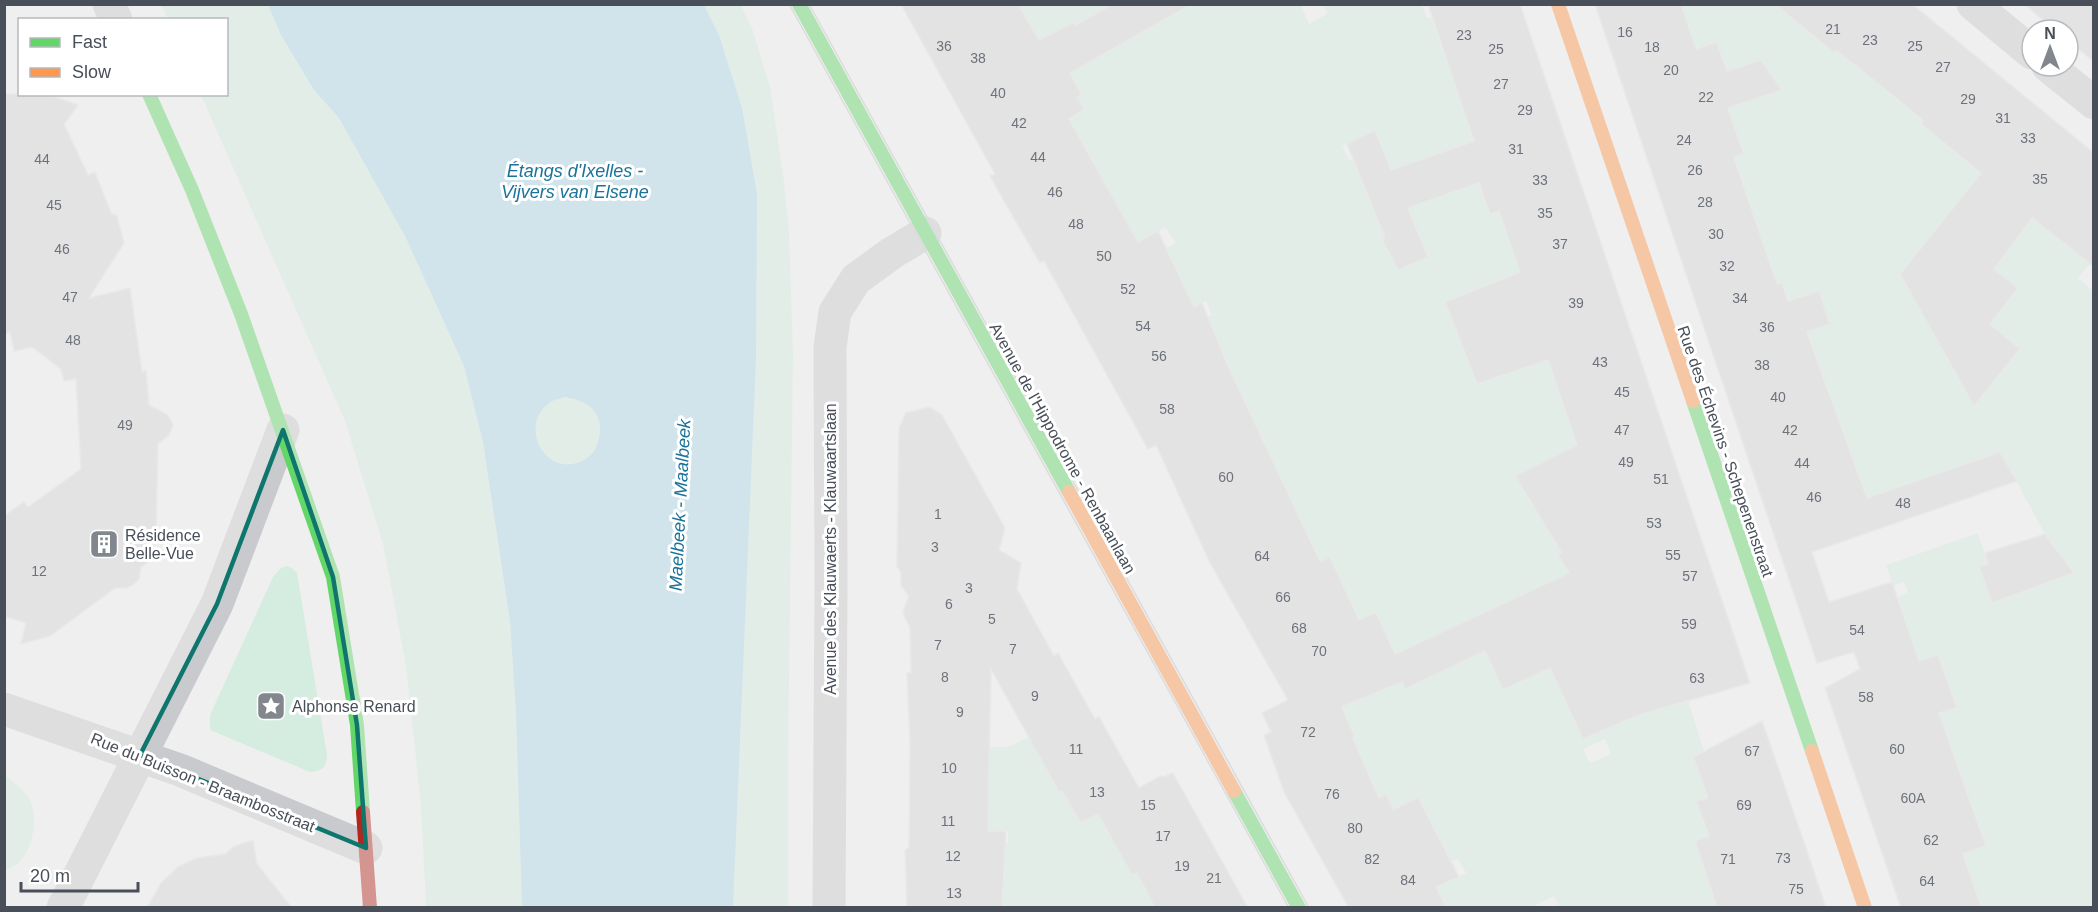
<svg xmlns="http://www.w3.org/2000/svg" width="2098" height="912" viewBox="0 0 2098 912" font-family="Helvetica,sans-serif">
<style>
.green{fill:#d5ece0;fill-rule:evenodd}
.water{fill:#aed5e6;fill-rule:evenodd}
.building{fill:#d5d6d8;stroke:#e0e1e2;stroke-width:1.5}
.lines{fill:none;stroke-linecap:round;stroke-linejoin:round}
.street{stroke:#c9cacd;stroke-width:33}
.fast{stroke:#63d668;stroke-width:14}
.slow{stroke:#ff974d;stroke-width:14}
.jam{stroke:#b3261e;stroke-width:14}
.tram{stroke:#c4c5c7;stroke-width:1.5}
.marked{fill:none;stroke:#0f766e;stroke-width:4.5;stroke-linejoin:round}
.labels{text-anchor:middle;stroke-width:6;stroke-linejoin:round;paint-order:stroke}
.number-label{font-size:14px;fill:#6d727a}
.street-label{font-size:16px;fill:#484f59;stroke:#fff}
.poi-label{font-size:16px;fill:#484f59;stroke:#fff;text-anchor:start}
.water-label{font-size:18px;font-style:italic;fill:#1b7399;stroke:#fff}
</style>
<rect width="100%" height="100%" fill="#efefef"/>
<path class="green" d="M1775,4l4,4 3,-3 52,47 3,-3 253,215 -12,14 16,14 -1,615h-120l-19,-50 32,-11 -15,-45 -7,2 -35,-86 27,-10 -18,-52 -30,10 -11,-68 11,-4 -4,-11 -11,4 -7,-21 92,-32 10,31 -9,3 13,36 81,-30 -28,-39 -45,-82 -134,46 -23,-67h-2l-45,-96 34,-11 -11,-33 -31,10 -6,-18 -10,3v-17l-26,-77 -18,-16 11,-4 -5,-15 10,-3 -5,-15 -10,3 -10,-31 62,-21 -20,-30 -52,18 -30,-73zM1945,218l55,43 -6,8 24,19 -53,18 9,99 -74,-131z
M161,5h580l12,26 17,56 14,94 5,51 4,122 -5,410v143h-362l-5,-101 -15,-140 -23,-122 -38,-123 -144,-326 25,-1v-74l-58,-1z
M1006,5h107l-37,20 -3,-3 -34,18 -16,-27z
M1192,5h109l8,19 18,-10 -3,-9h98l5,13 5,-1 10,33 14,-4 38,60 -30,60 8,20 27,-9 -9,37 9,-3 81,216 66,251 17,30 25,-8 16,51 -11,6 15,41 -12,3 13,35 8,71h-157l-6,-11 -19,9 1,2h-89l-11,-20 30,-14 -8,-14 -30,13 -2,-59 -8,-16 -24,12 -8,-14 -7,3 -19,-44 -26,-8 21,-9 -13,-30 44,-73 -10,-22 -27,13 -5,-37 -13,-31 -12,5 -73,-158 -19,-28 3,-9 -7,-16 -24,12 -4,-41 17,-7 -6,-14 -24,11 -16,-64 10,-5 -11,-16 -27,15 -69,-123 15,-10 -7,-12 4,-3 -5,-10 -25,-1zM1375,131l6,15 -32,14 -7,-14zM1425,159l-17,49 6,14 -8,4 13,9 9,22 -30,13 -16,-31 3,-1 -15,-39 22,-29zM1446,302l71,68 -40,14zM1529,469l15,27 -14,7 -14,-27zM1561,552l62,82 -119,56 -19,-39 -80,37 -15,-31 182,-85 -14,-17zM1605,739l6,15 -21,9 -7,-14z
M287,566l5,2 5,5 30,182c0,12 -5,16 -17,17l-100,-42v-15l63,-138 8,-9z
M1036,734v16l23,42 4,-1 18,32 27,-15 6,35 18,32 10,-5 21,37h-161l3,-38h-3v-21l6,-7v-10h-21l1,-84h20z
M4,775c10,7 22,16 27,27 7,19 2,49 -14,62 -4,3 -9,5 -12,7z"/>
<path class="water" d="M268,5h436l15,30 23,73 15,86 -1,165 -23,548h-211l-6,-195 -6,-91 -27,-179 -19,-76 -58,-128 -67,-120 -25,-28 -33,-55zM565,397c27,4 42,20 32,48 -3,9 -11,15 -20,18 -34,10 -57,-37 -29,-59 4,-4 11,-5 17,-7z"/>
<path class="building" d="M901,4h117l21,36 35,-18 2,3 37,-21h79l-122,69 12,22 -5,2 7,12 -15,10 69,123 20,-11 36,76 8,-4 27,65 91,193 10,-4 29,63 17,-8 19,42 174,-81 -11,-18 3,-3 -46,-76 62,-31 -29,-85 -71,24 -32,-82 75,-30 -21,-61 -9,3 -11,-31 -71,25 20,49 -30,13 -16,-31 3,-1 -38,-94 28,-14 16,40 83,-29 -46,-137h92l230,679 -111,32 -56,24 -33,-71 -47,22 -18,-39 -80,38 -3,-7 -60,25 13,30 -2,1 26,60 7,-4 8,15 24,-12 41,80 -23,10 11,21h-98l-65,-116 -20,-57 7,-3 -9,-19 26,-13 -78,-137 -54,-118 -8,4 -104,-188 -4,2 -24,-41 -26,-46 5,-2z
M1595,4h86l15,45 21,-7 10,29 34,-11 21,30 -54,18 16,46 -10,3 43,127 5,-1 6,18 31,-10 11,33 -23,8 60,166 133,-46 17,29 -205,71 17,50 63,-20 27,79 19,-6 19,53 -18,5 47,133 -23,8 19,54h-81l-76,-220 35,-19 -6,-17 -37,11z
M1775,4h137l182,149v114l-62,-49 -38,51 24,19 -28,36 30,25 -46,57 -74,-132 81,-101 -60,-49 2,-3 -27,-23 -60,-48 -2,3z
M2024,4h70v58l-26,-22v-10h-13z
M4,94h44l30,11 -14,19 24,51 7,-3 16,41 6,3 7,27 -35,55 41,-10 12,84 4,-2 3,35 19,10 5,10 -4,10 -11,9 -2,90 -5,26 -10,7 -2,12 -6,6 -7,3h-11l-65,48 -29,8 5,-21 -22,-7v-100l20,-14 4,5 53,-38 -5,-90 -12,2 -3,-12 -29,-22 -18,4 -4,-19 -6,2z
M929,407l13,8 63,113 -6,22 22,13 -4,26 37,67 4,-3 37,66 4,-2 40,71 21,-12 4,1 9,-4 75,135h-93l-18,-35 -5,2 -34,-61 -17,9 -19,-32 -3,1 -68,-123 -3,162h18l-4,77h-95l-2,-58 4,-3 1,-103 -3,-71h4l-1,-46 -5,-9 -2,-7 6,-15 -8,-10v-13l-4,-7 2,-138 7,-15z
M2045,534l29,39 -82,30 -13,-36 9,-3 -3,-11z
M1762,721l42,121 22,66h-109l-22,-67 14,-5 -13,-35 12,-3 -15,-41z
M253,840l4,24 35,44h-145l14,-25 17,-16 19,-9 28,-4 8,-7z"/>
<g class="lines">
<path class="street" d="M109,4l7,16
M1973,4l59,49
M2048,66l46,37
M4,709l176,61 186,78
M63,908l154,-304 66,-174
M829,908l2,-328 -1,-233 5,-35 21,-33 36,-26 33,-20"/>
<path class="fast" d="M799,4l270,488
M149,94l43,96 49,124 92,263 24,148 6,87
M1693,401l119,350
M1234,791l65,117"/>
<path class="slow" d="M1558,4l135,397
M1069,492l165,299
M1812,751l53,157"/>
<path class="jam" d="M363,812l7,96"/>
<path class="tram" d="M789,4l500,904
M809,4l500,904"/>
</g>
<path d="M0 0H2098V912H0ZM283,430l50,147 24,148 9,123 -226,-93 77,-151z" fill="#efefef" fill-opacity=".55" fill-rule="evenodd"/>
<path class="marked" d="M283,430l50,147 24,148 9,123 -226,-93 77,-151z"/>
<defs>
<g id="building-square" transform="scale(1.5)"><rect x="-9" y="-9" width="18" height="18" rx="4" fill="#82878e" stroke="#fff"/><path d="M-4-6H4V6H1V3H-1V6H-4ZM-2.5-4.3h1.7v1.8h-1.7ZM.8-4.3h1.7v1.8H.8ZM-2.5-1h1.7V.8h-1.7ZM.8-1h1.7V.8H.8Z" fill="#fff"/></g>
<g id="sight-square" transform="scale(1.5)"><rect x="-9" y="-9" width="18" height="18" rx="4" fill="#82878e" stroke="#fff"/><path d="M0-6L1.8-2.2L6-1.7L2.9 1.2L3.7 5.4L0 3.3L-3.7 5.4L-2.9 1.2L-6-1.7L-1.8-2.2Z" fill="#fff"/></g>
</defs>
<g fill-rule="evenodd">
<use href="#building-square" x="104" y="544"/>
<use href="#sight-square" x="271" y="706"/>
</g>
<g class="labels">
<g class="number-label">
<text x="1833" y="34">21</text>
<text x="1625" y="37">16</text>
<text x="1464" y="40">23</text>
<text x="1870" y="45">23</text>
<text x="944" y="51">36</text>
<text x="1915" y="51">25</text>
<text x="1652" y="52">18</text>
<text x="1496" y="54">25</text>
<text x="978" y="63">38</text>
<text x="1943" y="72">27</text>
<text x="1671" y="75">20</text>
<text x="1501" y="89">27</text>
<text x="998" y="98">40</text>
<text x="1706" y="102">22</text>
<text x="1968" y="104">29</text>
<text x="1525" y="115">29</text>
<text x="2003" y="123">31</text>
<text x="1019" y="128">42</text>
<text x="2028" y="143">33</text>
<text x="1684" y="145">24</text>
<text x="1516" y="154">31</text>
<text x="1038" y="162">44</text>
<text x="42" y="164">44</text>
<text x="1695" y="175">26</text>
<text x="2040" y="184">35</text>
<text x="1540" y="185">33</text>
<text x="1055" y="197">46</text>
<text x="1705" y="207">28</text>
<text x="54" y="210">45</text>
<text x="1545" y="218">35</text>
<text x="1076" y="229">48</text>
<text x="1716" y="239">30</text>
<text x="1560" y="249">37</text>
<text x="62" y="254">46</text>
<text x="1104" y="261">50</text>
<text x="1727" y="271">32</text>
<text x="1128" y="294">52</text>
<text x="70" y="302">47</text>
<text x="1740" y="303">34</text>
<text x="1576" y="308">39</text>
<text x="1143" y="331">54</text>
<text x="1767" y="332">36</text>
<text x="73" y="345">48</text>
<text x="1159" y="361">56</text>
<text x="1600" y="367">43</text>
<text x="1762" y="370">38</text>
<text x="1622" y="397">45</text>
<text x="1778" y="402">40</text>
<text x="1167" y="414">58</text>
<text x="125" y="430">49</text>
<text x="1622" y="435">47</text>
<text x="1790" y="435">42</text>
<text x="1626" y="467">49</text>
<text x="1802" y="468">44</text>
<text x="1226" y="482">60</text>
<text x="1661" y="484">51</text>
<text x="1814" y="502">46</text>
<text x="1903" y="508">48</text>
<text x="938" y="519">1</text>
<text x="1654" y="528">53</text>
<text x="935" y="552">3</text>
<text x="1673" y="560">55</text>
<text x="1262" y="561">64</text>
<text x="39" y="576">12</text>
<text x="1690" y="581">57</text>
<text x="969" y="593">3</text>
<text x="1283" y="602">66</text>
<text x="949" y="609">6</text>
<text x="992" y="624">5</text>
<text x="1689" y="629">59</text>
<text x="1299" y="633">68</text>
<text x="1857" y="635">54</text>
<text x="938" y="650">7</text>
<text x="1013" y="654">7</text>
<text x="1319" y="656">70</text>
<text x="945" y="682">8</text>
<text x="1697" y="683">63</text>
<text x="1035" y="701">9</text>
<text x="1866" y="702">58</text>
<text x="960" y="717">9</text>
<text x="1308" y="737">72</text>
<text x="1076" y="754">11</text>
<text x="1897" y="754">60</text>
<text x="1752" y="756">67</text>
<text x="949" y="773">10</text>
<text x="1097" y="797">13</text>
<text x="1332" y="799">76</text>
<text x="1913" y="803">60A</text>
<text x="1148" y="810">15</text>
<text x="1744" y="810">69</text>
<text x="948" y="826">11</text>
<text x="1355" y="833">80</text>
<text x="1163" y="841">17</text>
<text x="1931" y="845">62</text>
<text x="953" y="861">12</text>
<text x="1783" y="863">73</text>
<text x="1372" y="864">82</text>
<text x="1728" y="864">71</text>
<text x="1182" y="871">19</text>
<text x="1214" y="883">21</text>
<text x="1408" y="885">84</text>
<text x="1927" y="886">64</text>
<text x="1796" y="894">75</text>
<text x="954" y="898">13</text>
</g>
<g class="street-label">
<text transform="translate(1063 448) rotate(61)" y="6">Avenue de l'Hippodrome - Renbaanlaan</text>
<text transform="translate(1726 451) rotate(71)" y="6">Rue des Échevins - Schepenenstraat</text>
<text transform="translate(830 549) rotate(-90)" y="6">Avenue des Klauwaerts - Klauwaartslaan</text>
<text transform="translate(203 782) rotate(22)" y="6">Rue du Buisson - Braambosstraat</text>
</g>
<g class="poi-label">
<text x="125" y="541">Résidence<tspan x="125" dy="18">Belle-Vue</tspan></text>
<text x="292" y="712">Alphonse Renard</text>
</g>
<g class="water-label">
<text x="575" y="177">Étangs d'Ixelles -<tspan x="575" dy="21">Vijvers van Elsene</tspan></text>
<text transform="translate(680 505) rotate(-87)" y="6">Maelbeek - Maalbeek</text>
</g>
</g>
<rect width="2098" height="912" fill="none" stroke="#484f59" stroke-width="12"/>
<rect x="18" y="18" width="210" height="78" fill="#ffffff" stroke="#b6b9bd" stroke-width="1.5"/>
<rect x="30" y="38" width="30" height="9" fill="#63d668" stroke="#b6b9bd" stroke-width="1.5"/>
<text x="72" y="48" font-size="18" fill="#484f59">Fast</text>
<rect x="30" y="68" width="30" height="9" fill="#ff974d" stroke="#b6b9bd" stroke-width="1.5"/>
<text x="72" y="78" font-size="18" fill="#484f59">Slow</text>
<g transform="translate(2050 48)"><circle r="28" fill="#ffffff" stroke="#b6b9bd" stroke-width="1.5"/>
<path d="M0-4.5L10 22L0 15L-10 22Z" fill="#82878e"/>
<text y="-9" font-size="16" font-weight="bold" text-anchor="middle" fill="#484f59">N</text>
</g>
<path d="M21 882v9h117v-9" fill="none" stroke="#484f59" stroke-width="3"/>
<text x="30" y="882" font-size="18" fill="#484f59" stroke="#ffffff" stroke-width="4.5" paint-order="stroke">20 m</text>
</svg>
